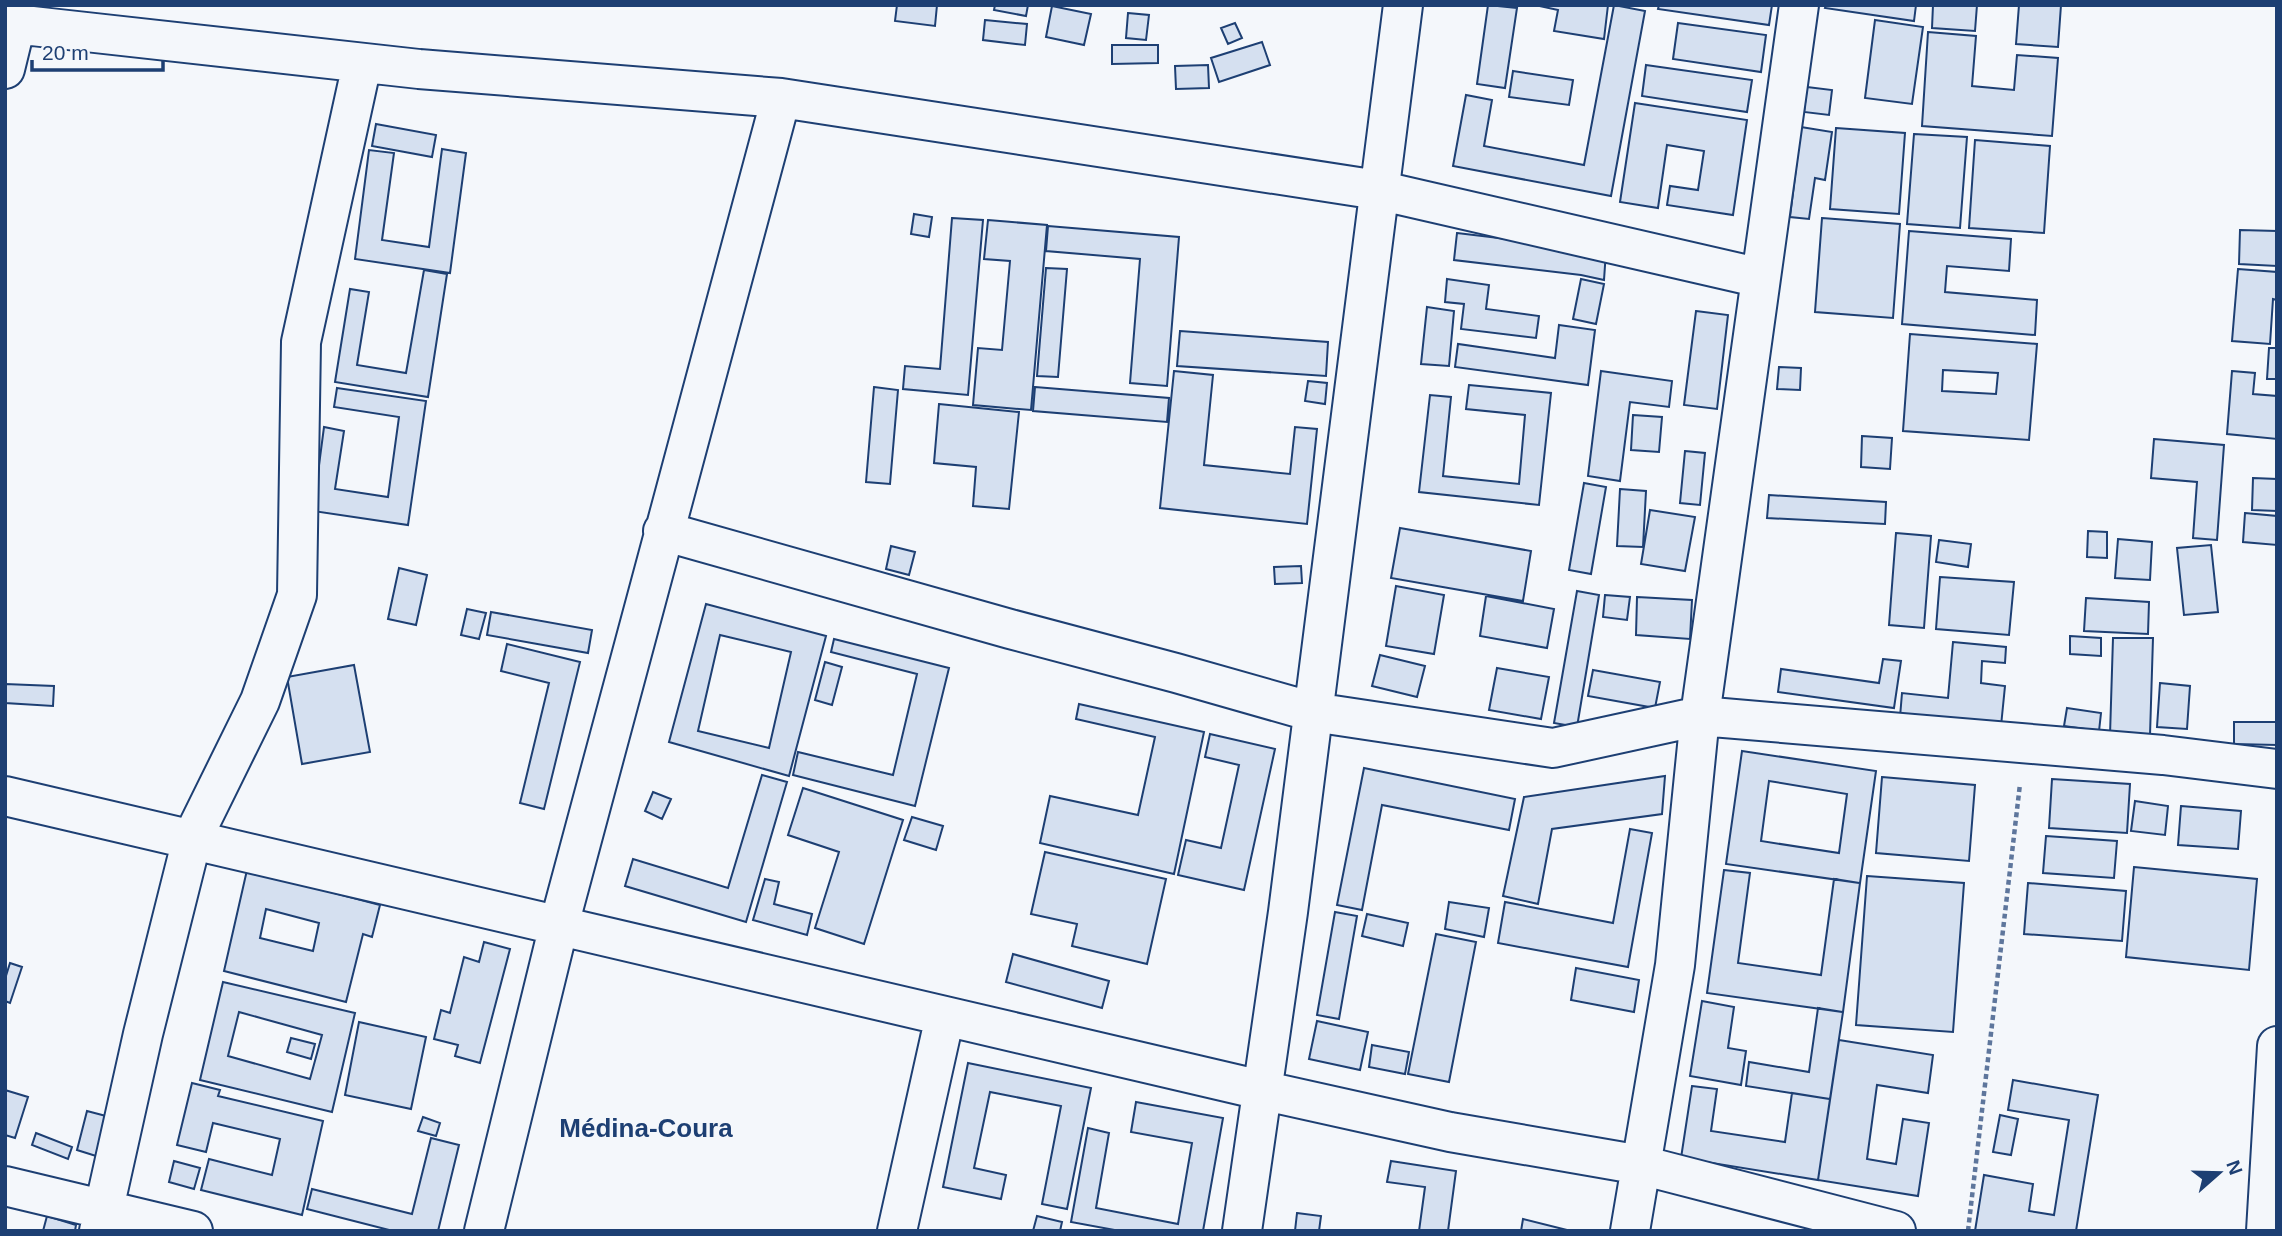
<svg xmlns="http://www.w3.org/2000/svg" width="2282" height="1236" viewBox="0 0 2282 1236" font-family="Arial,sans-serif">
<style>
.building{fill:#d5e0f0;stroke:#1d3f73;stroke-width:2;fill-rule:evenodd}
.lines{fill:none;stroke-linecap:round;stroke-linejoin:round}
.street-casing{stroke:#1d3f73;stroke-width:42}
.path{stroke:#5e769c;stroke-width:4.5;stroke-dasharray:5 3.5;stroke-linecap:butt}
.street{stroke:#f4f7fb;stroke-width:38}
.labels{text-anchor:middle;stroke-width:5;stroke-linejoin:round;paint-order:stroke}
.quarter-label{font-size:26px;font-weight:bold;fill:#1d3f73;stroke:#f4f7fb}
</style>
<rect width="100%" height="100%" fill="#f4f7fb"/>
<path class="building" d="M897,5h40l-2,21 -40,-5z
M995,5h33l-2,11 -32,-6z
M1488,5l29,3 -12,80 -28,-4z
M1535,5h73l-4,34 -50,-8 4,-21z
M1614,5l31,6 -34,185 -158,-30 13,-71 26,5 -8,46 100,19z
M1659,5h113l-3,20 -111,-16z
M1826,5h90l-2,16 -89,-13z
M1933,5h44l-2,26 -43,-3z
M2019,5h42l-3,42 -42,-3z
M1052,6l39,8 -7,31 -38,-8z
M1128,13l21,2 -3,25 -20,-2z
M985,20l42,4 -2,21 -42,-5z
M1875,20l48,7 -11,77 -47,-6z
M1235,23l7,15 -14,6 -7,-16z
M1678,23l88,12 -5,37 -88,-13z
M1928,32l48,4 -4,50 42,4 3,-35 41,3 -6,78 -130,-10z
M1262,42l8,23 -51,17 -8,-24z
M1112,45h46v18l-46,1z
M1208,65l1,23 -33,1 -1,-23z
M1646,65l106,15 -5,32 -105,-16z
M1513,71l60,9 -4,25 -60,-8z
M1807,87l25,3 -3,25 -25,-3z
M1635,103l112,17 -14,95 -66,-10 3,-19 28,4 6,-39 -37,-6 -9,63 -38,-6z
M376,124l60,11 -4,22 -60,-11z
M1801,127l31,5 -7,48 -10,-2 -6,41 -19,-2z
M1836,128l69,5 -6,81 -69,-5z
M1914,134l53,3 -7,91 -53,-4z
M1975,140l75,6 -6,87 -75,-5z
M442,149l24,4 -16,120 -95,-14 14,-109 25,3 -12,87 47,7z
M914,214l18,3 -3,20 -18,-3z
M952,218l31,2 -15,175 -65,-6 2,-23 35,3z
M1822,218l78,6 -7,94 -78,-6z
M988,220l59,5 -16,185 -58,-5 5,-57 24,2 8,-89 -26,-2z
M1048,226l131,11 -12,149 -37,-3 10,-124 -94,-8z
M2240,230l37,1v35l-38,-2z
M1909,231l102,8 -2,32 -62,-5 -2,26 92,8 -2,35 -133,-11z
M1457,233l149,18 -2,29 -23,-5 -127,-15z
M1046,268l21,1 -9,108 -21,-1z
M2238,269l39,3v28l-4,-1 -3,45 -38,-3z
M424,270l23,4 -19,123 -93,-15 15,-93 19,3 -12,73 49,8z
M1447,279l42,6 -3,24 53,7 -3,22 -75,-9 3,-25 -19,-2z
M1581,279l23,5 -8,40 -23,-5z
M1427,307l27,4 -5,55 -28,-2z
M1696,311l32,4 -11,94 -33,-4z
M1559,325l36,5 -7,55 -133,-18 3,-23 97,14z
M1180,331l148,11 -2,34 -149,-10z
M1910,334l127,10 -8,96 -126,-9zM1943,370l55,3 -2,21 -54,-3z
M2269,348h8v31h-10z
M1779,367l22,1 -1,22 -23,-1z
M1174,371l39,4 -9,90 86,9 5,-47 22,2 -10,95 -147,-16z
M1601,371l71,10 -3,26 -39,-5 -10,79 -32,-5z
M2232,371l23,2 -2,21 24,2v43l-50,-5z
M1308,381l19,2 -2,21 -20,-3z
M1469,385l82,8 -12,112 -120,-13 11,-97 21,2 -8,79 76,8 6,-69 -59,-6z
M874,387l24,3 -8,94 -24,-2z
M1035,387l134,11 -2,24 -134,-11z
M337,388l89,13 -18,124 -95,-14 11,-84 20,4 -9,58 53,8 11,-80 -65,-10z
M939,404l80,8 -10,97 -36,-3 3,-39 -42,-4z
M1633,415l29,2 -3,35 -28,-2z
M1862,436l30,2 -2,31 -29,-2z
M2154,439l70,6 -7,95 -24,-2 4,-56 -46,-4z
M1685,451l20,2 -5,52 -20,-2z
M2253,478l24,1v32l-25,-1z
M1584,483l22,4 -15,87 -22,-4z
M1620,489l26,2 -3,56 -26,-1z
M1769,495l117,7 -1,22 -118,-6z
M1650,510l45,7 -10,54 -44,-7z
M2245,513l32,3v29l-34,-3z
M1400,528l131,23 -8,50 -132,-23z
M2088,531l19,1v26l-20,-1z
M1896,533l35,3 -7,92 -35,-3z
M2118,539l34,3 -2,38 -35,-2z
M1939,540l32,4 -3,23 -32,-5z
M2211,545l7,67 -34,3 -7,-67z
M891,546l24,6 -6,23 -23,-6z
M1301,566l1,17 -27,1 -1,-17z
M399,568l28,7 -11,50 -28,-6z
M1940,577l74,5 -5,53 -73,-6z
M1396,586l48,9 -10,59 -48,-8z
M1577,591l22,4 -22,132 -23,-4z
M1605,595l25,2 -3,23 -24,-3z
M1486,596l68,13 -7,39 -67,-12z
M1637,597l55,3 -2,39 -54,-4z
M2086,598l63,4 -1,32 -64,-3z
M706,604l120,32 -37,140 -120,-34zM720,635l71,17 -22,96 -71,-17z
M467,609l19,4 -7,26 -18,-4z
M491,612l101,18 -4,23 -101,-18z
M2070,636l31,2v18l-31,-2z
M2113,638h40l-3,97h-40z
M834,639l115,29 -34,138 -122,-31 5,-23 95,23 24,-101 -86,-22z
M1953,642l53,5 -1,16 -23,-2 -1,22 24,3 -4,40 -101,-9 2,-24 46,5z
M507,644l73,18 -36,147 -24,-6 29,-120 -48,-12z
M1380,655l45,11 -8,31 -45,-11z
M1883,659l18,2 -7,47 -116,-16 3,-23 98,14z
M825,662l17,5 -10,38 -17,-5z
M354,665l16,87 -68,12 -15,-87z
M1497,668l52,9 -8,42 -52,-9z
M1593,670l67,12 -5,26 -67,-12z
M2160,683l30,3 -3,43 -30,-2z
M5,684l49,2 -1,20 -48,-3z
M1079,704l125,28 -30,142 -134,-31 10,-47 88,19 17,-78 -79,-18z
M2067,708l34,5 -2,18 -35,-5z
M2234,722h43v23l-43,-1z
M1210,734l65,15 -31,141 -66,-15 8,-35 35,8 18,-83 -34,-8z
M1742,751l134,20 -16,112 -134,-19zM1769,781l78,13 -8,59 -78,-12z
M1364,768l151,31 -6,31 -127,-25 -20,105 -25,-5z
M762,775l25,7 -41,140 -121,-36 8,-27 95,29z
M1665,776l-3,38 -110,15 -14,75 -35,-8 21,-99z
M1882,777l93,8 -6,76 -93,-8z
M2052,779l78,5 -3,49 -78,-5z
M803,788l100,32 -39,124 -49,-16 24,-76 -51,-17z
M653,792l18,7 -9,20 -17,-8z
M2135,801l33,5 -3,29 -34,-4z
M2181,806l60,5 -3,38 -60,-4z
M912,817l31,9 -7,24 -32,-10z
M1630,829l22,4 -24,134 -130,-24 7,-41 108,21z
M2046,836l71,5 -3,37 -71,-5z
M1045,852l121,27 -19,85 -75,-18 5,-22 -46,-10z
M2134,867l123,12 -8,91 -123,-13z
M247,870l133,35 -8,32 -9,-3 -17,68 -122,-31zM266,909l53,14 -6,28 -53,-13z
M1724,870l26,3 -12,90 83,12 13,-96 26,4 -17,129 -136,-19z
M1867,876l97,7 -11,149 -97,-7z
M765,879l14,3 -5,22 38,10 -5,21 -54,-15z
M2028,883l98,8 -4,50 -98,-7z
M1449,902l40,6 -5,29 -39,-8z
M1335,912l22,4 -18,103 -22,-4z
M1367,914l41,9 -5,23 -41,-10z
M1436,934l40,8 -27,140 -41,-8z
M484,942l26,7 -30,114 -25,-7 3,-11 -24,-6 7,-29 9,3 14,-56 15,5z
M1013,954l96,27 -7,27 -96,-26z
M10,963l12,4 -12,36 -5,-2v-22z
M1576,968l63,12 -5,32 -63,-12z
M223,982l132,31 -23,99 -132,-32zM239,1012l83,23 -12,44 -82,-23z
M1702,1001l32,6 -6,41 18,3 -5,34 -51,-9z
M1818,1008l25,4 -13,87 -84,-13 3,-24 60,10z
M1317,1021l51,11 -8,38 -51,-11z
M359,1022l67,15 -15,72 -66,-14z
M291,1038l24,6 -4,15 -24,-7z
M1839,1040l94,15 -5,38 -51,-8 -10,74 29,5 7,-45 26,4 -11,73 -100,-16z
M1372,1045l37,7 -4,22 -36,-7z
M968,1063l123,25 -24,121 -25,-5 19,-98 -71,-14 -16,76 32,7 -5,24 -58,-12z
M2013,1080l85,15 -22,136h-101l9,-56 49,9 -4,27 25,4 15,-95 -61,-10z
M192,1083l28,7 -2,6 105,25 -21,94 -101,-25 8,-31 63,16 8,-36 -67,-16 -7,29 -29,-7z
M1692,1086l25,3 -6,42 74,11 7,-49 38,6 -12,81 -137,-22z
M5,1090l23,7 -13,41 -10,-3z
M1136,1102l87,16 -20,113h-83l-49,-9 17,-94 21,5 -13,75 82,16 14,-81 -61,-11z
M87,1111l19,5 -10,40 -19,-6z
M2000,1115l18,4 -7,36 -18,-3z
M423,1117l17,6 -4,13 -18,-5z
M36,1133l36,14 -4,12 -36,-14z
M431,1138l28,7 -21,86h-45l-86,-22 5,-20 100,25z
M174,1161l26,7 -6,21 -25,-7z
M1391,1161l65,10 -8,60h-29l6,-44 -38,-5z
M1297,1213l24,3 -2,15h-24z
M47,1216l29,9 -1,6h-32z
M1037,1216l25,6 -2,9h-27z
M1523,1219l48,12h-50z"/>
<g class="lines">
<g class="street-casing">
<path id="street" d="M5,23l414,46 362,29 597,92 383,88
M5,69l11,-45
M663,531l347,98 166,44 137,39 240,36 147,-32 463,39 114,14
M5,796l1256,294 189,42 191,33 255,66
M5,1186l188,45
M99,1231l44,-197 49,-195 68,-138 37,-106 4,-253 61,-278
M484,1231l75,-306 222,-827
M897,1231l48,-215
M1242,1231l46,-319 115,-907
M1630,1231l45,-266 25,-249 99,-711
M2266,1231l11,-185"/>
</g>
<path class="path" d="M1968,1231l52,-447"/>
<use href="#street" class="street"/>
</g>
<g class="labels">
<g class="quarter-label">
<text x="646" y="1137">Médina-Coura</text>
</g>
</g>
<rect width="2282" height="1236" fill="none" stroke="#1d3f73" stroke-width="14"/>
<g transform="translate(2219 1173) rotate(70)" stroke="#f4f7fb" stroke-width="5" paint-order="stroke">
<path d="M0-5L12 26L0 18L-12 26Z" fill="#1d3f73"/>
<text y="-10" font-size="19" font-weight="bold" text-anchor="middle" fill="#1d3f73">N</text>
</g>
<path d="M32 60v10h131v-10" fill="none" stroke="#1d3f73" stroke-width="3.5"/>
<text x="42" y="60" font-size="21" fill="#1d3f73" stroke="#f4f7fb" stroke-width="5" paint-order="stroke">20 m</text>
</svg>
